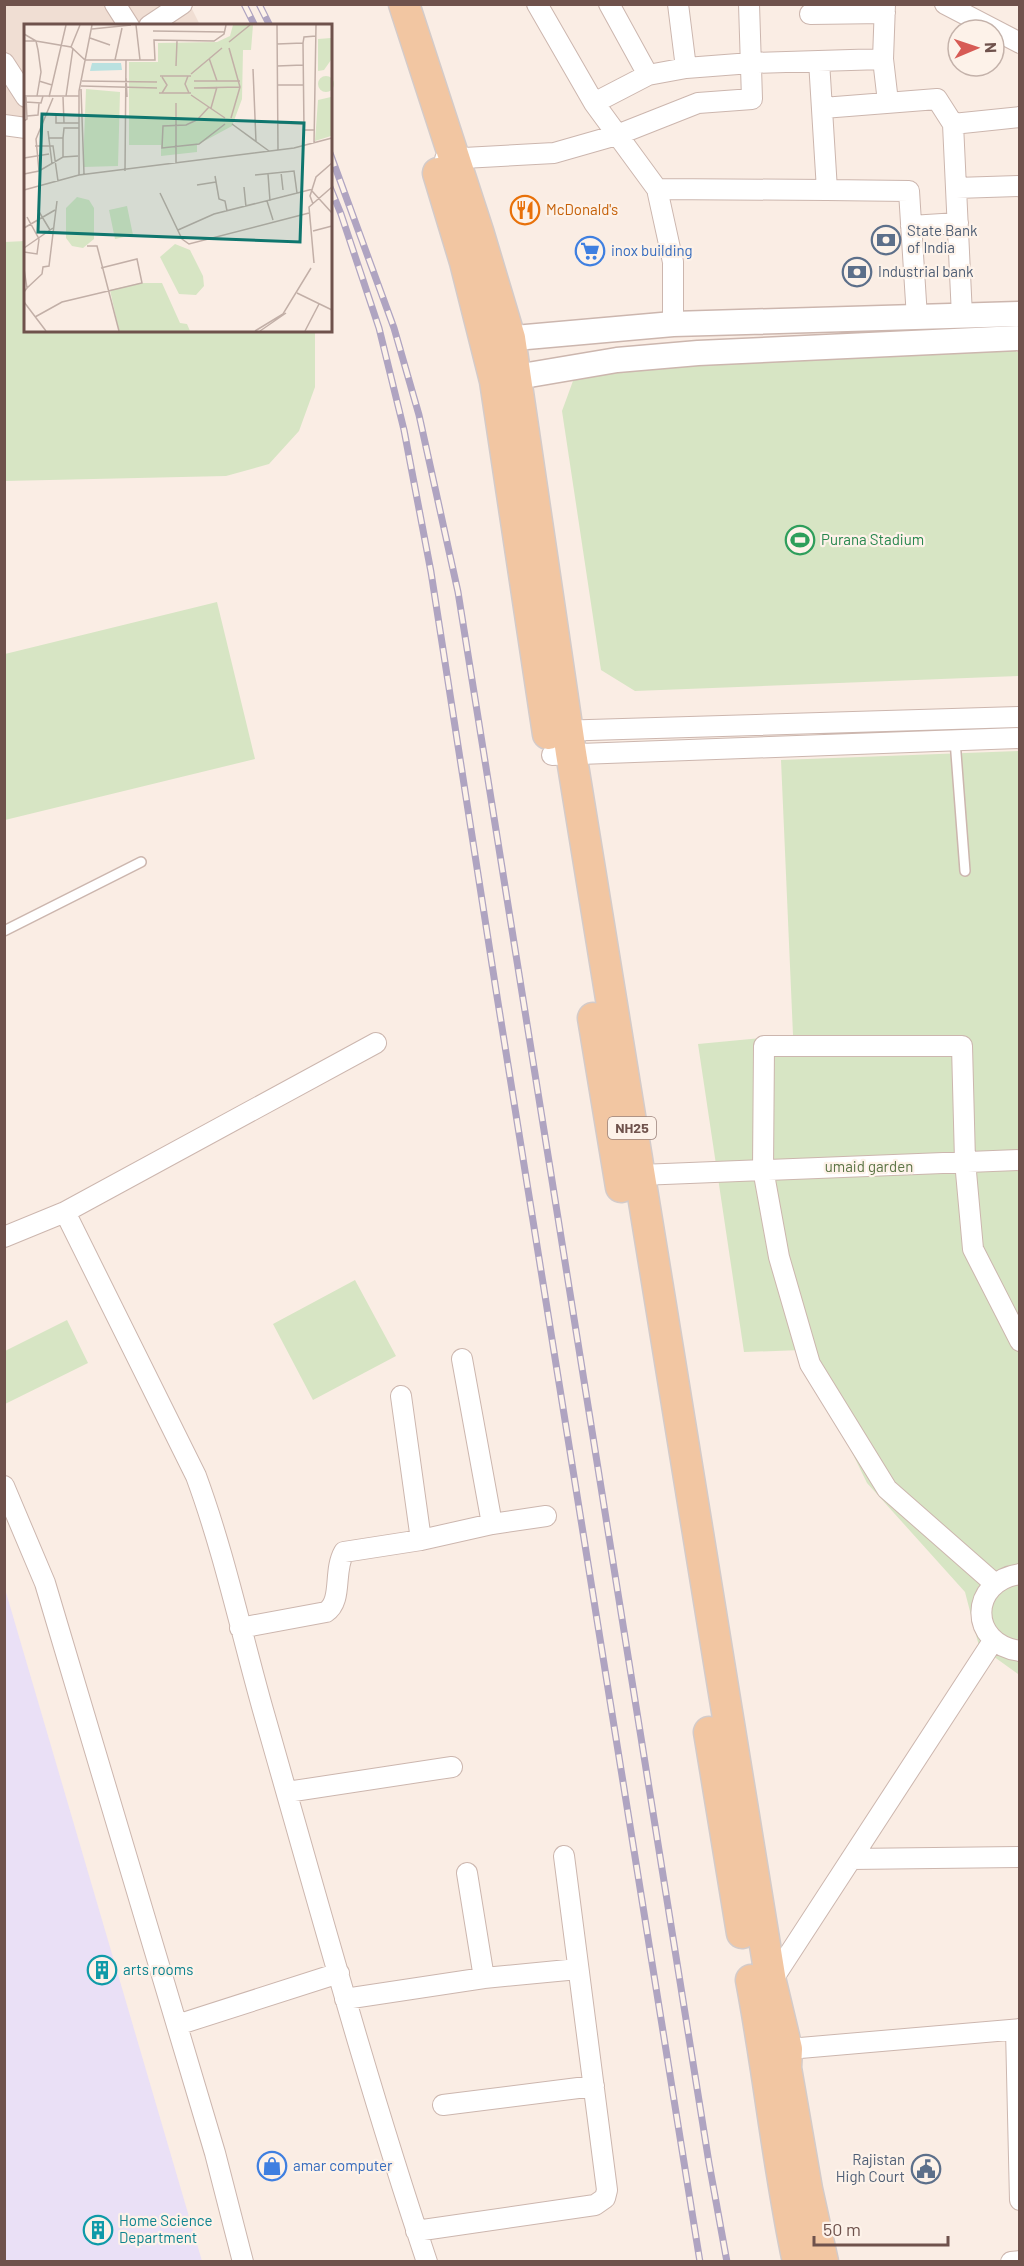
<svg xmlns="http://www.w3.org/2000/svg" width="1024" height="2266" viewBox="0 0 1024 2266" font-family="Barlow,sans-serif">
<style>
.residential{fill:#f0ded3}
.education{fill:#eae0f6}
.green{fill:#d7e5c4}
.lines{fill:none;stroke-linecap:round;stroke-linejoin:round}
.service-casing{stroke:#ccb6ae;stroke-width:12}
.minor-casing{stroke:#ccb6ae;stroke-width:22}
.tertiary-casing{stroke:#ccb6ae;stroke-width:27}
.primary-casing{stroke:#d4cbc9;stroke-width:33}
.service{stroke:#fff;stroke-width:9}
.minor{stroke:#fff;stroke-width:20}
.tertiary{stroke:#fff;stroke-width:24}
.primary{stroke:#f2c6a2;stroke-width:30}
.rail-casing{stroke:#afa4c1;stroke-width:7}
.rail{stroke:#fdf2e9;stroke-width:4.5;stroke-dasharray:14;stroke-linecap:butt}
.labels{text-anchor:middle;stroke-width:4.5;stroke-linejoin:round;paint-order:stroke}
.shield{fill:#fdf2e9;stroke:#9a827b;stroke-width:1.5}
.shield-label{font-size:14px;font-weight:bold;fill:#6f524c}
.food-label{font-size:15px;fill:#c56008;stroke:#fdf2e9;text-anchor:start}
.service-label{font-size:15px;fill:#4e5e75;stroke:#fdf2e9;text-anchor:start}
.shop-label{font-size:15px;fill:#366cbe;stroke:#fdf2e9;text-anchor:start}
.leisure-label{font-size:15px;fill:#27864d;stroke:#fdf2e9;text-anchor:start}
.park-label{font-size:15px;fill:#5b7445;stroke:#fdf2e9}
.culture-label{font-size:15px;fill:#0d838f;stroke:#fdf2e9;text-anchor:start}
.inset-road{fill:none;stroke:#c2afa7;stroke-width:1.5}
.view{fill:#0f766e;fill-opacity:0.15;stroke:#0f766e;stroke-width:3}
.inset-edge{fill:none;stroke:#6f524c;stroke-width:3}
</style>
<rect width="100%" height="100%" fill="#faede4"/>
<path class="residential" d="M4,5h186l10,20 -174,1 -1,110 -20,-2z"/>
<path class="education" d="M5,1589l197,672h-197z"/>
<path class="green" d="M25,241l1,89h289v57l-16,44 -30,33 -43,12 -221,5v-239z
M1016,332v20h4l-1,324 -384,15 -34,-21 -39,-259 15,-41z
M217,602l38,157 -250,61v-166z
M1019,751v923h-1l-39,-28 -14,-54 -98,-109 -65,-133 -58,2 -46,-308 95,-9 -12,-275z
M355,1280l41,76 -83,44 -40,-76z
M67,1320l21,43 -83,41v-53z"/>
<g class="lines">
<g class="service-casing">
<path id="service" d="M955,740l10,131
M4,931l137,-69"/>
</g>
<g class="minor-casing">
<path id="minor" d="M115,4l14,22
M537,4l57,99 63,86 16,73v62
M609,4l39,71
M678,4l8,64
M885,4l-2,55 5,43
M945,4l75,39
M810,14l75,-1
M149,26l33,-22
M819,61l8,129 82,1 8,127
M4,63l22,34
M594,103l54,-28 38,-7 65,-5 132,-4
M823,108l114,-9 16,25
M4,125l22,3
M445,159l109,-6 63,-18 81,-32 54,-4 -3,-95
M956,188l64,-2
M657,189l170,1
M911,226l47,-3
M962,316l-9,-192 67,-7
M556,731l464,-14
M552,755l468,-17
M640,1175l380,-15
M65,1212l131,264c28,76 45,156 67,234 53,185 103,370 164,552
M4,1237l61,-25 311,-169
M462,1359l30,165
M401,1396l20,144
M4,1486l41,97 170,570 28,109
M1020,1574c-51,7 -52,70 0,77
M994,1583l-107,-94 -77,-125 -31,-107 -16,-88 1,-123h198l3,115 8,88 47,92
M240,1628l86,-16c17,-11 7,-41 18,-60l77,-12 71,-16 54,-8
M287,1792l165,-25
M851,1859l169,-2
M467,1873l17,105
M771,1982l222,-341
M345,1999l139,-21 94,-9
M177,2025l162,-52
M1016,2030l4,170
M777,2050l243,-21
M443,2105l151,-19
M416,2231l179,-26 10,-7 2,-8 -43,-334
M1011,2262l9,-1"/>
</g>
<g class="tertiary-casing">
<path id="tertiary" d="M492,340l181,-16 347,-10
M499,380l118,-20 81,-7 322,-15"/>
</g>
<g class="primary-casing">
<path id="primary" d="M404,4l74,227 32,107 61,415 200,1229 16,67 -1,19 21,121 16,73
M438,173l27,89 30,119 53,353
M593,1018l28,169
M709,1732l33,201
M751,1980c18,94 27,189 47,282"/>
</g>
<use href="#service" class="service"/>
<use href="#minor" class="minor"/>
<use href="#tertiary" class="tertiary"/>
<use href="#primary" class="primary"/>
<g class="rail-casing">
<path id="rail" d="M244,4l11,22
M259,4l11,22
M330,153l64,175 25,87 39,177 251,1571 18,99
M330,187l11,27 38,114 25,102 27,142 65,418 204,1272"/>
</g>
<use href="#rail" class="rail"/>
</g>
<defs>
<g id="restaurant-ring" transform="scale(1.5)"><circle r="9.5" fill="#fdf2e9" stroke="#e8710a" stroke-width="1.5"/><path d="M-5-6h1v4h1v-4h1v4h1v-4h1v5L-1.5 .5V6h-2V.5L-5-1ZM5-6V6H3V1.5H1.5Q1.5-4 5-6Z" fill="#e8710a"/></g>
<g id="bank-ring" transform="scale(1.5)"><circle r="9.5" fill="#fdf2e9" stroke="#5c6f8a" stroke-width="1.5"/><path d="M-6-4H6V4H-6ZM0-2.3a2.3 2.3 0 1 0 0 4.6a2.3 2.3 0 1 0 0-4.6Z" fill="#5c6f8a"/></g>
<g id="supermarket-ring" transform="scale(1.5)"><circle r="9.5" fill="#fdf2e9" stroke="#3f7fe0" stroke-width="1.5"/><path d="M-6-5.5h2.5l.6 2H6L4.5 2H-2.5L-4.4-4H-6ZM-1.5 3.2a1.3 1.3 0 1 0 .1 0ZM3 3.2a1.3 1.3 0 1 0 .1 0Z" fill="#3f7fe0"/></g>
<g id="stadium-ring" transform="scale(1.5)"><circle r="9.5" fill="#fdf2e9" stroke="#2e9e5b" stroke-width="1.5"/><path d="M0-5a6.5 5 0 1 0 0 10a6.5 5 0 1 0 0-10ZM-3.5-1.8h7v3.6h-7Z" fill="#2e9e5b"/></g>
<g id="building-ring" transform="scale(1.5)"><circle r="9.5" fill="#fdf2e9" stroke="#0f9aa8" stroke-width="1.5"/><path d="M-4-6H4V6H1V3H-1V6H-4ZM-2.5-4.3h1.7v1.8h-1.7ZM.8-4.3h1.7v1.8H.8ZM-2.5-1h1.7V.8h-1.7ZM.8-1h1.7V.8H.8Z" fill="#0f9aa8"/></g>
<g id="shop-ring" transform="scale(1.5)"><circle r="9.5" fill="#fdf2e9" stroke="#3f7fe0" stroke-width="1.5"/><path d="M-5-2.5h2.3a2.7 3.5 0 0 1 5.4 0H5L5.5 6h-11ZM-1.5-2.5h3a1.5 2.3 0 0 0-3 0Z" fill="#3f7fe0"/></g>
<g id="civic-ring" transform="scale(1.5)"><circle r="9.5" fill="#fdf2e9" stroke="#5c6f8a" stroke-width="1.5"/><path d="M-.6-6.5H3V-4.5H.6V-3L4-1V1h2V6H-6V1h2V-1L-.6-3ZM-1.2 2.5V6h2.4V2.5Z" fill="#5c6f8a"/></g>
</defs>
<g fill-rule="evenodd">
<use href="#restaurant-ring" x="525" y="210"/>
<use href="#bank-ring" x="886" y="240"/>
<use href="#supermarket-ring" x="590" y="251"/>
<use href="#bank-ring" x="857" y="272"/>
<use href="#stadium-ring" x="800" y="540"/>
<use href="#building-ring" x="102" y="1970"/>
<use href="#shop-ring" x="272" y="2166"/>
<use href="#civic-ring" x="926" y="2169"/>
<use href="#building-ring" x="98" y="2230"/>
</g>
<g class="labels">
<rect class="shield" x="608" y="1117" width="48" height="22" rx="4.5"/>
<g class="shield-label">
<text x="632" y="1133">NH25</text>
</g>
<g class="food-label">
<text x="546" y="215">McDonald's</text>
</g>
<g class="service-label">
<text x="907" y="236">State Bank<tspan x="907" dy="17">of India</tspan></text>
<text x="878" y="277">Industrial bank</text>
<text x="905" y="2165" text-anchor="end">Rajistan<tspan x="905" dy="17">High Court</tspan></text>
</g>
<g class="shop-label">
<text x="611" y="256">inox building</text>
<text x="293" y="2171">amar computer</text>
</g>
<g class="leisure-label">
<text x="821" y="545">Purana Stadium</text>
</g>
<g class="park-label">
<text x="869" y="1172">umaid garden</text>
</g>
<g class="culture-label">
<text x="123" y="1975">arts rooms</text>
<text x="119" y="2226">Home Science<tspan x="119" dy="17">Department</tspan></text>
</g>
</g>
<g transform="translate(24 24)">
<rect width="308" height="308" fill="#faede4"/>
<path d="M209,1h20l-2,25h-8l-1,49 -10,27 -35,19v7l-36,4v-11h-32v-83h29v-19l59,-1 13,-6zM307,14v22l-7,10 -6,1v-32zM294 60a8 8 0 1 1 16 0a8 8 0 1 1-16 0ZM62,65l34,3 -2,74 -35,1zM307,73v39l-16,5 3,-41zM53,173l12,3 5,8v31l-11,9 -11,-2 -6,-8v-30zM103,182l6,29 -18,4 -6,-29zM151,220l15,6 13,26 1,10 -8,9 -17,-1 -19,-37zM116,259h22l18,40 7,1 3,7h-71l-9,-41z" fill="#d7e5c4"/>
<path d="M68,39h29l1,7 -32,1z" fill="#bae1e0"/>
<path class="inset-road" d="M112,1l4,35M253,1l1,125M68,5l39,-4M129,7l72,1M0,10l12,7 35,6 14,13h70l-1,-20 60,1 10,-7 2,-9M66,14l20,7M0,17h12l2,9 3,22 -4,24M205,18l21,-17M253,20l26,-1M47,23l9,-22M205,24l11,39 -9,31M185,34l8,23M91,36l7,-32M152,42l1,-25M253,42l26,-1M229,45l3,73M167,50l31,-26M136,52h31M164,52l-3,8 4,9M138,53l5,8 -5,8M102,54l1,19M15,57l13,4 -3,12M58,57l75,1M170,57h46M28,61l14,-60M253,61h26M57,62l76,2M170,64l46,-1M57,65l3,85M135,69h32M167,71l34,23M0,72h55M42,72l7,-48M39,73l1,26M2,78l15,1 2,-7M152,79v60M185,83l-12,13 -11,5 -23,1 -1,22 37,-4 26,-20M187,84l6,-21M32,90v9h23M3,92l11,-1 1,-12M0,97l3,-2 -1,-22M253,99l26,1M208,100l37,27M290,106h-10l-1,-87 1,-6 12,-1M24,107l4,33M24,114h15l1,-10h15M290,120l2,-119M11,122h18l5,35M39,133v-19M0,134l25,-4M15,147l-3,-32 17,-41M101,147l1,-111M257,148l2,18M0,150l15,-3 24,-14 15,-1M244,150l2,27M55,151v-84l13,-66M231,151l39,-4 3,22M191,152l4,23 6,2 2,10M173,161l19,-3M220,163l2,20M0,166l55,-15 215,-27 38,-10M288,167l20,22M136,169l22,46 7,5 120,-31M243,177l6,19M289,180l-3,-8 6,-19 16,-14M14,186l12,20M0,204l31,-18M154,206l36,-16 99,-25M289,207l19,-5M63,222h10l22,85M0,224l29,-20M0,228l13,2 2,-15 -12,-22M290,239l-5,-56 23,-20M0,245l3,19 -3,4M3,264l15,-14 1,-7 6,-1 8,-65M273,269l35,17M0,278l22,29M11,293l27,-15 80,-19 -5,-24 -36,9M231,307l28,-17 28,-46M236,307l26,-18M281,307l14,-27"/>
<path class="view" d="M18,90l262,9 -4,119 -262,-10z"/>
<rect width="308" height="308" class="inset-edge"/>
</g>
<rect width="1024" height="2266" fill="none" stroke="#6f524c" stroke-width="12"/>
<g transform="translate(976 48) rotate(88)"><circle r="28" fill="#fdf2e9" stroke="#c4b2aa" stroke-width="1.5"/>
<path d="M0-4.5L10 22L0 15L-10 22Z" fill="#d75b55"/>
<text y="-9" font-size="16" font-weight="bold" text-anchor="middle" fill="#6f524c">N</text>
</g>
<path d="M814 2236v9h134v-9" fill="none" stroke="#6f524c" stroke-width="3"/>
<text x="823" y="2236" font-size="18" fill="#6f524c" stroke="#fdf2e9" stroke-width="4.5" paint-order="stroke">50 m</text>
</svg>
